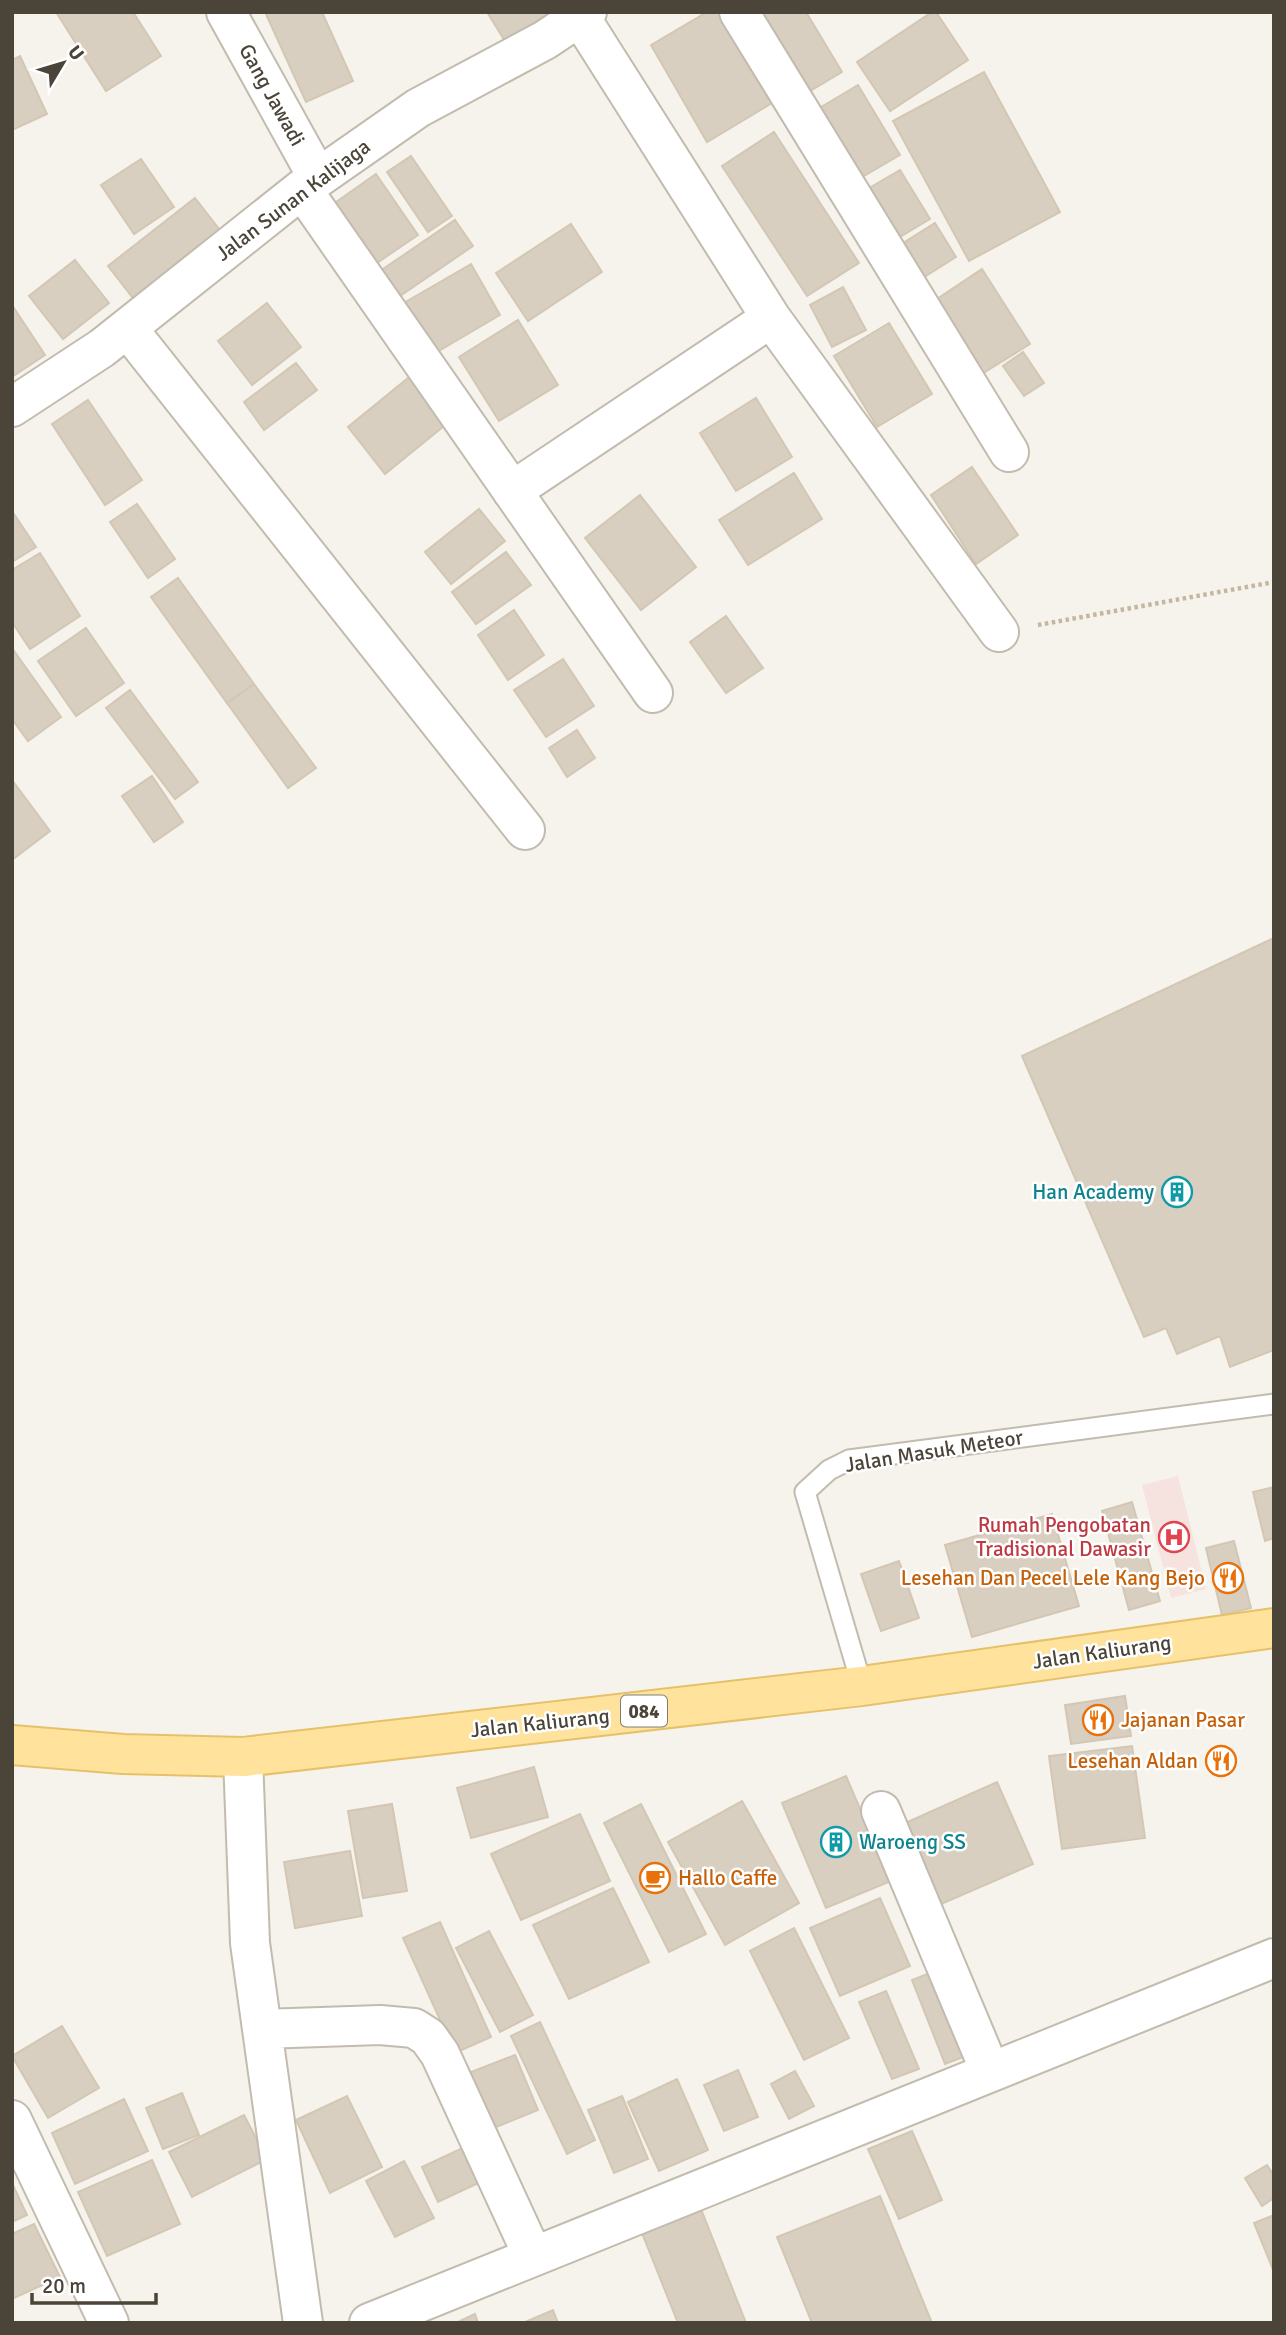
<svg xmlns="http://www.w3.org/2000/svg" width="1286" height="2335" viewBox="0 0 1286 2335" font-family="Signika,sans-serif">
<style>
.medical{fill:#f6e3e0}
.building{fill:#d8cfc1;stroke:#d3c7b4;stroke-width:2}
.lines{fill:none;stroke-linecap:round;stroke-linejoin:round}
.lane-casing{stroke:#c2bbae;stroke-width:23}
.street-casing{stroke:#c2bbae;stroke-width:42}
.primary-casing{stroke:#e6c16a;stroke-width:42}
.path{stroke:#c4b79f;stroke-width:4.5;stroke-dasharray:3.5 3.5;stroke-linecap:butt}
.lane{stroke:#fff;stroke-width:19}
.street{stroke:#fff;stroke-width:38}
.primary{stroke:#ffe39c;stroke-width:38}
.labels{text-anchor:middle;stroke-width:5;stroke-linejoin:round;paint-order:stroke}
.shield{fill:#fff;stroke:#817c74;stroke-width:2}
.shield-label{font-size:19px;font-weight:bold;fill:#4b4439}
.street-label{font-size:21px;fill:#4b4439;stroke:#fff}
.culture-label{font-size:21px;fill:#0d838f;stroke:#fff;text-anchor:end}
.health-label{font-size:21px;fill:#be3a42;stroke:#fff;text-anchor:end}
.food-label{font-size:21px;fill:#c56008;stroke:#fff;text-anchor:end}
</style>
<rect width="100%" height="100%" fill="#f6f3ec"/>
<path class="medical" d="M1178,1476l28,113 -35,9 -29,-113z"/>
<path class="building" d="M56,12h77l28,44 -55,35z
M265,12h57l31,69 -47,21z
M487,12h71l-52,31z
M707,12h11l54,91 -65,39 -56,-97z
M745,12h61l36,60 -45,27z
M932,12h4l32,48 -78,51 -33,-49z
M20,56l27,58 -35,16v-70z
M984,72l76,140 -91,49 -76,-140z
M858,85l42,70 -48,28 -41,-70z
M774,132l85,131 -52,33 -85,-130z
M411,156l41,60 -24,16 -41,-60z
M141,159l33,48 -40,27 -33,-49z
M900,170l30,49 -37,22 -29,-50z
M376,174l42,61 -44,30 -42,-60z
M195,198l28,36 -87,68 -28,-36z
M455,220l18,26 -76,52 -17,-27z
M935,223l21,34 -43,27 -21,-34z
M571,224l31,48 -74,49 -32,-48z
M75,260l34,43 -46,36 -34,-43z
M471,264l29,51 -68,40 -30,-51z
M982,269l48,75 -58,36 -47,-73z
M843,287l23,43 -34,17 -22,-42z
M267,303l34,44 -49,38 -34,-44z
M12,305l33,50 -33,22z
M518,320l40,65 -59,36 -40,-64z
M889,323l43,71 -55,33 -43,-71z
M1023,352l21,31 -20,13 -21,-30z
M296,363l21,27 -53,40 -20,-28z
M413,374l37,47 -65,53 -37,-47z
M756,398l36,59 -56,34 -36,-58z
M88,400l54,80 -37,25 -53,-81z
M972,467l46,68 -42,29 -45,-69z
M794,473l28,46 -74,46 -29,-45z
M640,495l56,72 -55,43 -56,-72z
M137,504l38,55 -27,19 -38,-56z
M479,509l26,32 -54,43 -26,-32z
M12,511l24,36 -24,15z
M506,552l25,33 -55,39 -24,-32z
M40,553l40,63 -50,33 -18,-27v-52z
M178,578l76,106 -27,19 -76,-106z
M514,610l30,45 -36,25 -30,-45z
M726,616l37,52 -37,25 -36,-51z
M86,628l38,55 -48,33 -38,-55z
M12,648l49,69 -33,24 -16,-22z
M563,659l31,47 -48,31 -32,-47z
M254,684l62,84 -28,20 -61,-85z
M130,690l68,92 -23,17 -69,-91z
M577,730l18,28 -28,19 -18,-29z
M152,776l31,46 -29,20 -32,-46z
M12,780l38,51 -38,29z
M1274,938v412l-44,17 -10,-31 -43,18 -11,-26 -22,9 -122,-281z
M1274,1487v51l-9,3 -12,-49z
M1132,1502l28,99 -31,9 -27,-99z
M1052,1514l27,92 -107,31 -27,-92z
M1234,1541l17,67 -29,7 -16,-67z
M899,1561l20,57 -38,13 -20,-57z
M1125,1696l6,40 -60,8 -6,-39z
M1132,1746l13,92 -83,11 -13,-93z
M534,1767l14,50 -77,21 -14,-50z
M846,1776l45,105 -65,27 -44,-105z
M997,1782l36,82 -94,41 -36,-81z
M742,1801l57,102 -74,42 -57,-103z
M392,1804l15,87 -44,7 -15,-87z
M641,1804l65,130 -37,18 -65,-129z
M580,1814l30,67 -89,39 -30,-66z
M350,1851l12,65 -67,12 -11,-66z
M613,1888l36,74 -80,37 -36,-74z
M880,1898l30,68 -70,30 -30,-68z
M440,1922l51,115 -36,16 -52,-115z
M794,1928l55,110 -45,22 -54,-109z
M489,1931l44,84 -33,17 -44,-84z
M940,1969l34,84 -29,11 -33,-84z
M886,1991l33,78 -27,10 -33,-77z
M540,2022l55,118 -28,14 -56,-118z
M62,2026l37,62 -51,30 -36,-62z
M515,2055l23,55 -49,20 -23,-56z
M738,2070l20,47 -34,14 -20,-46z
M795,2071l19,35 -25,13 -18,-35z
M677,2079l31,71 -49,21 -31,-69z
M182,2093l17,42 -36,14 -17,-41z
M347,2096l35,71 -52,26 -34,-73z
M622,2096l26,63 -34,14 -26,-63z
M124,2099l24,52 -73,33 -23,-51z
M244,2115l23,44 -75,38 -23,-45z
M912,2131l30,69 -43,19 -31,-70z
M471,2144l16,35 -49,23 -16,-35z
M152,2160l28,64 -73,32 -29,-64z
M404,2161l30,57 -39,19 -29,-56z
M1267,2165l7,11v22l-12,8 -17,-28z
M12,2183l15,32 -15,7z
M880,2196l52,127h-120l-35,-86z
M701,2209l45,114h-68l-36,-90z
M1274,2215v57l-20,-49z
M34,2224l26,53 -48,22v-65z
M553,2310l5,13h-35z
M475,2314l3,9h-22z"/>
<g class="lines">
<g class="lane-casing">
<path id="lane" d="M862,1686l-57,-194 24,-22 20,-10 425,-56"/>
</g>
<g class="street-casing">
<path id="street" d="M226,12l92,166
M739,12l270,440
M580,17l191,301 228,314
M302,189l351,504
M128,329l397,501
M12,407l90,-59 200,-159 116,-81 127,-68 42,-28
M512,491l259,-173
M243,1757l7,186 53,380
M881,1811l109,260
M262,2029l118,-4 34,3 14,9 12,17 93,202
M12,2120l97,203
M369,2323l905,-365"/>
</g>
<g class="primary-casing">
<path id="primary" d="M12,1745l111,9 120,3 619,-71 412,-58"/>
</g>
<path class="path" d="M1038,625l236,-43"/>
<use href="#lane" class="lane"/>
<use href="#street" class="street"/>
<use href="#primary" class="primary"/>
</g>
<defs>
<g id="building-ring" transform="scale(1.575)"><circle r="9.5" fill="#fff" stroke="#0f9aa8" stroke-width="1.5"/><path d="M-4-6H4V6H1V3H-1V6H-4ZM-2.5-4.3h1.7v1.8h-1.7ZM.8-4.3h1.7v1.8H.8ZM-2.5-1h1.7V.8h-1.7ZM.8-1h1.7V.8H.8Z" fill="#0f9aa8"/></g>
<g id="hospital-ring" transform="scale(1.575)"><circle r="9.5" fill="#fff" stroke="#e0444e" stroke-width="1.5"/><path d="M-5-5h3v3.5h4V-5h3V5h-3V1.5h-4V5h-3Z" fill="#e0444e"/></g>
<g id="restaurant-ring" transform="scale(1.575)"><circle r="9.5" fill="#fff" stroke="#e8710a" stroke-width="1.5"/><path d="M-5-6h1v4h1v-4h1v4h1v-4h1v5L-1.5 .5V6h-2V.5L-5-1ZM5-6V6H3V1.5H1.5Q1.5-4 5-6Z" fill="#e8710a"/></g>
<g id="cafe-ring" transform="scale(1.575)"><circle r="9.5" fill="#fff" stroke="#e8710a" stroke-width="1.5"/><path d="M-5.5-4.5H6V0H3Q3 3.5 0 3.5H-2.5Q-5.5 3.5-5.5 0ZM3-3.2v2h1.7v-2ZM-6 4.5H4V6H-6Z" fill="#e8710a"/></g>
</defs>
<g fill-rule="evenodd">
<use href="#building-ring" x="1177" y="1192"/>
<use href="#hospital-ring" x="1174" y="1537"/>
<use href="#restaurant-ring" x="1228" y="1578"/>
<use href="#restaurant-ring" x="1098" y="1720"/>
<use href="#restaurant-ring" x="1221" y="1761"/>
<use href="#building-ring" x="836" y="1842"/>
<use href="#cafe-ring" x="655" y="1878"/>
</g>
<g class="labels">
<rect class="shield" x="621" y="1695.5" width="46" height="31" rx="5"/>
<g class="shield-label">
<text x="644" y="1718">084</text>
</g>
<g class="street-label">
<text transform="translate(272 95) rotate(61)" y="7">Gang Jawadi</text>
<text transform="translate(293 200) rotate(-37)" y="7">Jalan Sunan Kalijaga</text>
<text transform="translate(934 1451) rotate(-9)" y="7">Jalan Masuk Meteor</text>
<text transform="translate(1102 1652) rotate(-8)" y="7">Jalan Kaliurang</text>
<text transform="translate(540 1723) rotate(-6)" y="7">Jalan Kaliurang</text>
</g>
<g class="culture-label">
<text x="1154" y="1199">Han Academy</text>
<text x="859" y="1849" text-anchor="start">Waroeng SS</text>
</g>
<g class="health-label">
<text x="1151" y="1532">Rumah Pengobatan<tspan x="1151" dy="24">Tradisional Dawasir</tspan></text>
</g>
<g class="food-label">
<text x="1205" y="1585">Lesehan Dan Pecel Lele Kang Bejo</text>
<text x="1121" y="1727" text-anchor="start">Jajanan Pasar</text>
<text x="1198" y="1768">Lesehan Aldan</text>
<text x="678" y="1885" text-anchor="start">Hallo Caffe</text>
</g>
</g>
<rect width="1286" height="2335" fill="none" stroke="#4b4439" stroke-width="28"/>
<g transform="translate(63 63) rotate(52)" stroke="#ffffff" stroke-width="5" paint-order="stroke">
<path d="M0-5L12 26L0 18L-12 26Z" fill="#4b4439"/>
<text y="-10" font-size="19" font-weight="bold" text-anchor="middle" fill="#4b4439">U</text>
</g>
<path d="M32 2293v10h124v-10" fill="none" stroke="#4b4439" stroke-width="3.5"/>
<text x="42" y="2293" font-size="21" fill="#4b4439" stroke="#ffffff" stroke-width="5" paint-order="stroke">20 m</text>
</svg>
